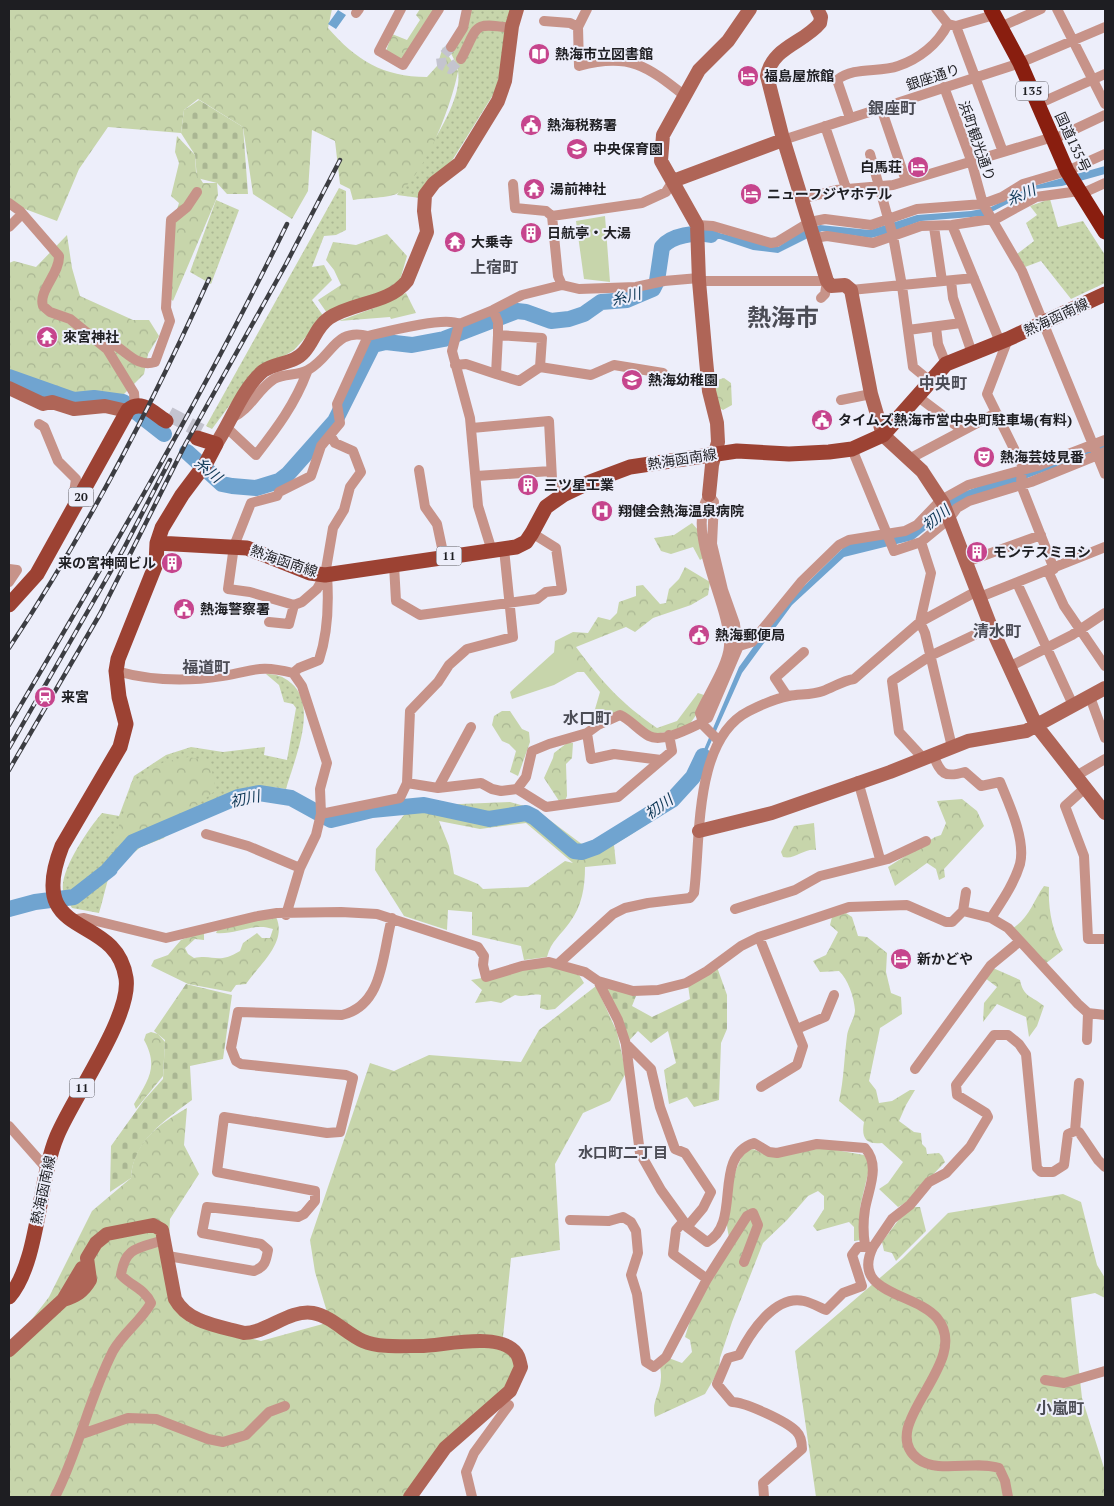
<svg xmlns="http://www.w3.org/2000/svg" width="1114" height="1506" viewBox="0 0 1114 1506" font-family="'PT Serif','Noto Sans JP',serif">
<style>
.grass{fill:url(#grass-dots)}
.forest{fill:url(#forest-crowns);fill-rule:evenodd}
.cemetery{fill:url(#cemetery-stones)}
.green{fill:#c7d5ab}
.water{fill:#70a4d0}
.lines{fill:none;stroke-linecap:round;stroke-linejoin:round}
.river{stroke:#70a4d0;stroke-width:16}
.street-tunnel{stroke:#c4c4cf;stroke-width:10;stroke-dasharray:10 5;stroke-linecap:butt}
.primary-tunnel{stroke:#c4c4cf;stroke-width:15;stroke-dasharray:15 8;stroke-linecap:butt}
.street{stroke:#c79389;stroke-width:10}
.secondary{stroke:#af6557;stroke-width:14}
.primary{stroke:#9c4233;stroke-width:15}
.highway{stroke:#891e0f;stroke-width:15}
.rail-casing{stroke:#3c3d42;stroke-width:4.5}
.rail{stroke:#edeefa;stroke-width:2.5;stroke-dasharray:8;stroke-linecap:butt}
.labels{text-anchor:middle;stroke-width:4;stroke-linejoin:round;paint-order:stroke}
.shield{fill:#edeefa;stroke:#5c5c63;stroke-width:1}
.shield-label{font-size:12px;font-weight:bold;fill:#1e1e22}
.poi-label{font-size:14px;font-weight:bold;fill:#1e1e22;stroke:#edeefa;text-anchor:start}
.street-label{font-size:14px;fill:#1e1e22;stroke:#edeefa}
.water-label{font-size:15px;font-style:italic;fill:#0f3856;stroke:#edeefa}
.neighbourhood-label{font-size:15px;font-weight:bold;fill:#4b4c55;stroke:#edeefa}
.quarter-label{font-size:16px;font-weight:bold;fill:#4b4c55;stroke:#edeefa}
.town-label{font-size:24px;font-weight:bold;fill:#4b4c55;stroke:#edeefa}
</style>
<defs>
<pattern id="grass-dots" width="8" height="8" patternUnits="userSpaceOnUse" patternTransform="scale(1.25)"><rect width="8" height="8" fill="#c7d5ab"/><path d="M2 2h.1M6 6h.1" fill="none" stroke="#aab693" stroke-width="1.8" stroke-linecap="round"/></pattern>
<pattern id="forest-crowns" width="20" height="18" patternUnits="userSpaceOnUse" patternTransform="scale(1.25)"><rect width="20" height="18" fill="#c7d5ab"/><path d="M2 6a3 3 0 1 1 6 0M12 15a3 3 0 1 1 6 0" fill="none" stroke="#aab693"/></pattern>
<pattern id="cemetery-stones" width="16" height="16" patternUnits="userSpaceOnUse" patternTransform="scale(1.25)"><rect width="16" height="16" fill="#c7d5ab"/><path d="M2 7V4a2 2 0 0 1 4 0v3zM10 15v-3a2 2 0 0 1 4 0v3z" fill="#aab693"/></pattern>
</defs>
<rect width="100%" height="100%" fill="#edeefa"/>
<path class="grass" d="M469,9h44l-17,81 -43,69 -33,39 -23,-3c19,-28 67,-89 61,-124 -1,-8 -7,-17 -11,-25z
M339,188l7,3v39l-10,5 -12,1 -12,31 12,-2 8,15 -20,20 12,17 -30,33 -43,26 -39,53 -6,-3z
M1050,199l8,28 25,-6 22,34v28l-34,16 -30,-38 -16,6 -8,-13 17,-13 -8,-18 11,-8 -7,-9z
M216,200l23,10 -28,74 -21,-12z
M266,674c10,0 17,2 25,9 28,23 3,77 -5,106 -8,-1 -18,-3 -26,-2 -34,6 -123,41 -142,68 -9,13 -14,43 -19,58l-27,-5c-3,-5 -8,-12 -9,-18 -3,-20 26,-62 39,-77l17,3 15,-40 32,-21 25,-8 32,5 42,-5 -1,8 23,5 9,-52 -3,-4 -9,-2 -5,-17z"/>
<path class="forest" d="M9,9h323l-4,19c28,32 55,49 99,49l10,-11 6,-19 15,24c-6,33 -32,103 -60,122 -7,5 -35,5 -45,7l-3,-11 -10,-5 -5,-43 -23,-11 -4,61 -16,28 -39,-25 -10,-67 -45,-28 -14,11 -3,23 -73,-6 -29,42 -22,52 -48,-18z
M420,9h22l-42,57 -14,-15 6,-17 15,6 13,-20 -4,-5z
M177,136l18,19 1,17 7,11h14l1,12 -45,106 -5,-4 6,-78 5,-16 -8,-7 8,-33 -4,-11z
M387,234l20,22 -7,24 -23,16 -50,17 -9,-13 23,-15 -7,-15 -8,-10 7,-18 23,3z
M67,235l5,33 8,28 53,24h16l10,16 -11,18 -4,20 -23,23h-51l-61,-26v-108l5,-2 22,6z
M406,293l10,20 -25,6 -1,-2 -51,4 35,-13z
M724,378l7,5 1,22 -9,5 -7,-4 -4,-19 5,-7z
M692,523l6,7 5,28 -3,2 -7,-13 -22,7 -10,-3 -7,-13 20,-3z
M685,567l25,15 -2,13 -17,10 -38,13 -18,14 -9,-5 -50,20c26,35 46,57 81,81l20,-7 21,-28 6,2 -3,13 -14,20 -37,7 -28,-20 -20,4 -9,-3 7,-24 -16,-20h-23l-7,-19 1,-12 18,-9 15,1 10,-16 12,3 7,-7 2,-11 17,-6v-10l7,-1 17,19 6,-1 3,-14 10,-10z
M502,711h8l12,18 7,3 1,10 -12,34 -8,-4 6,-21 -7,-7 -7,-3 -10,-16 2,-9z
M567,743h6l-1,15 -6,6 1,32 -2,5h-6l-15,-23 9,-20 1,-5z
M189,757l18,4 4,6 5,23 -43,34 -9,14 -23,9 -9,7 -21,-2c5,-24 17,-45 20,-69l33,-21z
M690,769l5,9c-22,32 -49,47 -81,67l2,19 -31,3c0,20 -3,39 -15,55 -9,13 -19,19 -23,35l-23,3 -3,-14 -49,-11v-23l-24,-2 -1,20 -43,-14 -29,-46 1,-21 33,-40 9,-7 17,3 75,-3 25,7 48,36 23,-11 61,-37zM439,821l41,8 46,-6 47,40 -8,-2 -37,26 -45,2 -5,-5 -24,-10 -5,-28z
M962,799l15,12 7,15 -40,43 1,8 -6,3 -3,-11 -9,-6 -32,23 -7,-19 47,-30 6,-2 5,-12 -9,-22z
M814,823l2,27c-12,-2 -21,10 -33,7l-2,-5 13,-26z
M1044,886l5,1c-1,22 3,43 14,63l-18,14 -32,-36c17,-11 20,-27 31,-42z
M846,913l6,4 6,19 9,1 20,16 -1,19 5,21 10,4 1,17 -22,14 -11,53 7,9 3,13 13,-2 18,-11h5l-9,15 -7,16 15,11 7,1 1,11 4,4 1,6 12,-1 3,3 3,6 -38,40 -9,5 -19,-18 9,-6 15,-21 -21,-19c-16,2 -21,-5 -18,-21l-25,-21c5,-22 5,-43 8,-65 1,-9 8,-18 8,-26 -1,-13 -7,-31 -16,-39l-19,1 -7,-11 13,-6 12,-23 -8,-7 2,-8z
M276,917c12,25 -17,48 -30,67l-10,1 -5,7 -43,-8 -37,-18 3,-6 14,-5 13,-15 23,-9v9l-9,-1 -10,9 3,6 6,4c22,-4 22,7 46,-7l3,-8 14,-10 5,5h8l3,-9c-19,-7 -38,6 -57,4l4,-9z
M541,965l37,8 6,10 -29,26 -8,1 -7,-2 1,-13c-10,-2 -17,3 -26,0l-14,8 -10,-2 -16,2 7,-13 -11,-10 54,-10z
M993,968l27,12c3,17 12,16 24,26l-7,20 -8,11 -3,-20 -29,-13 -14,18 1,-19 13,-16 -12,-9z
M596,986l21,46 9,41 -16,28 -27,12 -28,51 5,86 -49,8 -8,79 13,26 -3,17 -105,117h-399v-148l40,-52 43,-86 39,-33c2,-36 28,-54 56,-70l-3,37 15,29 -29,45 -4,67 22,36 73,19 69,-19 -15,-50 -5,-32 60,-177 24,8 35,-16 92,7 18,-32z
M151,1032l7,2 7,8 -2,34 -27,33 -2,-5c14,-24 25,-37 10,-64l2,-6z
M824,1148l40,7 6,10 -10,42 1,33 -7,1v-14l-5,-5 -32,9 -4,-5 11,-17v-13l-6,-5 -10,5 -21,24 -24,23 -31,79 -12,36 -1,12 -14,24 -50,23c-5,-18 10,-26 5,-50l6,-10 16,6 10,-11 -2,-12 -5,-3 4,-13 41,-84c-9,-27 1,-65 15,-89l8,-2 16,7z
M1063,1194l18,8 16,63 8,13v20l-10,-5 -24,5 11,100 23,73v26h-289l-21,-146 108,-93 45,-45z
M914,1207h6l6,24 -30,30 -4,-8 -8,-2 -2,-9 24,-32z"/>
<path class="cemetery" d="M199,100l44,27 5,67h-21l-10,-11 -20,-5 -2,-23 -14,-22 3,-23z
M717,967l10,28v34l-6,14 -2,57 -25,7 -7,-10 -18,7 -5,-34 12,-7 -8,-32 -17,12 -13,-12 -12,13 -26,-58 36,10 -4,10 20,11 38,-18 -2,-14z
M186,984l46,11 -9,64 -33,7 2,34c-27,20 -59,41 -61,78l-21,14 1,-46 33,-46 19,-21 2,-39 -11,-9z"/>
<path class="green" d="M605,216l5,66 -26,-3 -8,-58z
M561,646l20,24 -27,15 -42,14 -2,-7z"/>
<path class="water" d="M338,10l8,5 -10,14 -8,-5z
M1105,166v8l-43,12 -26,3 -52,27 -63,5 -38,14 -12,3 -49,-7 -44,22 -25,-3 -33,-11h-27l-5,-7 15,-3 75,18 24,-16 18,-6 50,5 47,-15 54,-4 20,-4 39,-20z
M1105,441v8l-147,55 -45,36 -69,17 -52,48 -50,68 -47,105 -1,-5 45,-106 28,-39 37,-42 43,-42 69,-15 39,-34z"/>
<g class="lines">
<path class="river" d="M9,377l65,23 20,-2 29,4 3,2
M136,412l28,22
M187,452l35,32 10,2 24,2 23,-7 9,-7 47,-53 38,-76 13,-3 26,3 32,-6 73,-28 9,1 25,9 18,-2 15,-5 17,-12 26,-2 26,-11 4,-8 5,-34c10,-12 33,-15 49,-12
M108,870l25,-28 105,-45 21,-4 32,5 40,22 41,-10 52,-5 65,14 37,-6 8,4 40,34 8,1 14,-5 76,-47 21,-23 10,-21
M9,909l26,-7 39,-5 36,-28"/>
<path class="street-tunnel" d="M451,47l-10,11 1,7 8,4 11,-10"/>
<path class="primary-tunnel" d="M169,414l32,17"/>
<path class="street" d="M401,9l-22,42 24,14 36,-56
M587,9l-9,18 1,39c50,-14 68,0 106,30
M936,9l12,15 8,2 47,126
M1057,9l48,95
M356,13l3,-4
M544,21l26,2 8,4
M956,26l38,-11
M1000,27l41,-18
M451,47l12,-19 4,-19
M461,59c18,-34 10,-37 51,-31
M944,87l27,73 12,44 39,67 83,203
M1038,104l67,-30
M881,108l25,73
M850,118l-13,-38c17,-14 42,-7 61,-14 21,-7 40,-22 50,-42
M825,126l21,62
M1054,139l51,-24
M783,140l237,-77 85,-36
M870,154l23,82 9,50 11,81 17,14
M513,184l2,24 31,3 6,5 6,60 4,9
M1081,194l24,-11
M802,199l34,-9 57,-5 160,-48
M9,203l11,8 39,45c1,17 -21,35 -16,50l7,6 20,7 37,30 27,44 1,13
M552,216l90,-13 24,-11 7,-11
M992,221l44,-24 43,-6
M697,225l16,1 58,17 6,-1 33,-20 15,-3 46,6 46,-16 66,-5 19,-7 21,-13 44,-13 38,-17
M952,225l48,117
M9,227l13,-13
M934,227l8,54
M814,238l13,-2 46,7 48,-17 31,-1 39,-6
M699,281h128l-2,13 -4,4
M951,281l2,17 19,55
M851,290l123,-12
M493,310l5,12v13
M459,324l-7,27 18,67 8,88 14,45
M936,327l2,17 8,20
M908,330l53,-7
M1008,339l-21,55 35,71 -1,20 33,84
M107,349l4,-6c15,7 25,25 44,19l15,-41 -4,-13 5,-88 16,-13 10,-15
M455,365l11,-1 30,10 2,-39 44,3 -2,29 -21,14 -23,-7
M540,367l51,8 23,-10 49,8
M917,396l45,34
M841,400l30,-6
M232,418c19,-9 25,-28 42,-39 10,-6 25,-3 34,-9 24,-13 27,-43 60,-34 17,-4 77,-20 91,-12l34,-14 29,-15 40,-10 17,4 57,-2 28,-6 35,-3
M39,424l5,3 14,34 18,18 -2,14 5,7
M227,428l29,27c21,-27 39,-51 51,-83
M472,428l77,-7 3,58 11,16
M330,435l-9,11 -10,30 -32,16 -2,4 -26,7 -17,43 -6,43 22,3 44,13 8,-3 15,-13 8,-14 8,-47 11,-18 6,-23 11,-15 -8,-21 -18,-8 -5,-8 10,-12 -3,-19 31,-68
M852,449l42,102 27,-9
M909,459l87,-46
M419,470l6,37 12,17 7,33
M476,476l75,-5
M966,562l75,-27
M394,565l2,36 24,14 117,-16 9,-7 16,-2 -6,-42 -24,-15
M9,569l8,1 -8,12
M1048,571l16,35 41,60
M1017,583l56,122
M980,597l125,-50
M269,622l20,2 5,-19
M733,648l19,-6 50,-61 37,-36 10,-5 56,-9 12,-6 24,-25 27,-15 69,-19 68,-26
M1009,667l63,-32 33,-22
M116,671c36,10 69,11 106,5 33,-5 36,-12 71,-3l9,13 25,77 -7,26 1,25 -5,21 -16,33 -14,47
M293,673l6,-5 20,-8c9,-27 10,-56 8,-85
M787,696l-12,-18 29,-26
M1090,697l15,41
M702,719l6,-1 30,-70 -3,-24 -12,-34 -11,-46 2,-42 -5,-7c-25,38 22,110 20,151 -1,19 -21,49 -29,67l2,6 -1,4 18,18
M587,733l4,26 23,-5 47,6
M952,747l-27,-114 -5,-11 11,-49 -10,-31 28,-23 8,-11 12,-7 62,-19 74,-30
M933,755c8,19 11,23 32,17l16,14 19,-4c9,22 26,58 20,82 -6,20 -18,37 -29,54
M923,758l-24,-26 -7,-51 38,-25 61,-29
M1076,776l29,-17
M858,781l22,78
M407,783l31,5 43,-5 11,6 9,2 16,-2 9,-12 6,-26 17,-7 38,-11 11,-8 22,-10c11,5 18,15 29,21 13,7 39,-7 52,-13
M438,788l33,-61
M1085,788l-20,18 19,50 4,83h17
M517,789l29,18 72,-10 54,-46 -3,-16
M321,814l79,-16 7,-15 3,-72 28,-29 11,-17 18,-16 46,-12 -9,-88
M206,834l42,12 52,22
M735,909l60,-19 25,-14 68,-17 38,-18
M963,911l3,-19
M71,920l13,-2 82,20 92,-22 19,-3 64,-1 36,2 101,33 6,9 -1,9 3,12 36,-11 27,-4 36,10 13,9 35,10 25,-1 28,-7 21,-12 34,-25 18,-9 90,-30 58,-2 39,17h6l11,-11 28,7 17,10 70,76 10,9 17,2
M759,937l44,109 -6,19 -36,22
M558,964l55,-50 12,-6 23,-5 42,-5 4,-5c7,-53 -1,-154 55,-182 12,-6 27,-13 40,-15 10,-2 23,-1 34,-5 11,-4 19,-10 31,-12l66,-57 57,-31
M598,981l20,39 8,24 25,25 9,38 15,42 10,4 26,39 -8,16 -16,19 20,15c36,-19 4,-85 47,-99l15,9 8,1 40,-9 48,4c16,18 3,42 0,61 -2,13 -2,24 0,36
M797,1029l28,-12 9,-22
M1087,1040l1,-27
M626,1045l14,108 21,37 26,36
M915,1069l76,-104 29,-24
M9,1126l38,43
M1075,1131l4,-48
M1075,1131l4,1 19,28 7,7
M570,1220l39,1 14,-4 8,5 5,9 2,22 -7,22 6,19 9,68 8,5 12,-10 41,-78 -34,-25 3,-24 7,-8
M873,1247c-23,47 42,45 64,71 37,44 -63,107 -19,141 20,15 57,1 81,9l6,13 3,16
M168,1256l86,15c11,-4 12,-10 14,-21l-7,-6 -59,-11 5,-26 91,10 6,-3 11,-13v-10l-98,-19 7,-55 103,16 13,-1 13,-54 -7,-3 -105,-11 -5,-3 -5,-13 7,-36 104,3c42,-10 40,-61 50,-97
M707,1279l40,-63 6,-3 5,12 -14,37
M1045,1380l19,3 41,-12
M82,1434l46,-16 28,1 52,20 15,3 23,-7 23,-23 16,-6
M55,1497c24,-47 34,-99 58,-146 10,-18 28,-30 38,-48 -6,-14 -20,-17 -30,-28 4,-29 19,-27 43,-35
M472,1497l-6,-25 8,-19 35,-48
M764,1497l-1,-14 39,-34c0,-7 -1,-13 -6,-18 -10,-10 -51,-29 -64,-29l-15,-18 11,-26 11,-3c11,-22 36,-61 65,-54 8,2 15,6 22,9l17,-17 19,-7 -10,-31 6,-8h15l19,-28 18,-14 19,-23 17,-9 24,-26 18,-30 -2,-4 -29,-18 -1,-10 38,-50h14l11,9 7,10 11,114 4,4h12l11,-7 4,-31 7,-3"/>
<path class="secondary" d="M817,9l4,8 -1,6c-16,20 -48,24 -53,53l15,59 45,146 4,5 14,-1 6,5 20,104 12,41 39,36 21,32 48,124 45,98 69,88
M673,181l110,-41
M9,388l34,16 9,-2 22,7 31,-3 22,5
M216,444c15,-22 26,-55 47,-73 12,-9 31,-7 41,-19 10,-11 12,-25 25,-34 23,-16 60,-14 78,-37l20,-49 -3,-21 1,-16 9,-12 26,-20 38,-62 7,-20 7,-55 5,-17
M709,495l3,-30 6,-23 -1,-19 -8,-32 -3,-31 -7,-79 -2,-56 -36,-64 2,-26 36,-65 29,-29 22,-32
M699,831l73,-18 118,-41 78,-31 58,-10 79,-43
M63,1300c13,-4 20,-8 27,-20l-3,-22 9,-15 11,-9 46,-9 9,5 13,69c13,24 44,27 69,34 23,0 45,-24 69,-20 18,3 34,21 50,28 16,7 40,5 57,5 23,0 79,-15 96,7 3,3 4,10 5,14l-11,24 -65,57 -35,49
M9,1350l54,-50 19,-32 5,-2"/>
<path class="primary" d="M197,438l19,6
M157,543l90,5 63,25 15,2 191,-28 10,-5 6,-9 14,-26 17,-12 27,-13 40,-15 107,-16 52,3 40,-2 23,-3 31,-14 63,-71 62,-25 97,-45
M9,605l28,-31 91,-164c14,-12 27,5 38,11
M9,1297c30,-34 29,-116 48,-161 16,-39 75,-120 69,-158 -10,-68 -102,-35 -64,-132l58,-99 6,-23 -7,-27 -3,-26 2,-12 38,-95 1,-21 5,-15 20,-33 24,-32 10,-19"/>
<path class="highway" d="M991,9l29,54 47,108 38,61"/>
<g class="rail-casing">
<path id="rail" d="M9,648c78,-117 142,-241 200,-369
M9,725c97,-164 194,-329 278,-501
M9,748l114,-198 47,-90
M9,770l91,-156 86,-171 100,-179 54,-104"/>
</g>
<use href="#rail" class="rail"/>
</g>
<defs>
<g id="library-disc" transform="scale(1.125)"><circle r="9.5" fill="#c6458d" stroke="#edeefa"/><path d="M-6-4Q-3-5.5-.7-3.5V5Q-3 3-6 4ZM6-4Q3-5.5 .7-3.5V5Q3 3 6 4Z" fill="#fff"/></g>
<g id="hotel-disc" transform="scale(1.125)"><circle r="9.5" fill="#c6458d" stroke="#edeefa"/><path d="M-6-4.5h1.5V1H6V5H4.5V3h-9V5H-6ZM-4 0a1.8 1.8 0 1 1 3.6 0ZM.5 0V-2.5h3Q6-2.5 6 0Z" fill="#fff"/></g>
<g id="civic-disc" transform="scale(1.125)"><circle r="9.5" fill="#c6458d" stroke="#edeefa"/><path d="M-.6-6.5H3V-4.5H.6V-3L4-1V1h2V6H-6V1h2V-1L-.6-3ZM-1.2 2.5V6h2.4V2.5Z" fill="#fff"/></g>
<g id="school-disc" transform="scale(1.125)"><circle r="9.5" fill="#c6458d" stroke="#edeefa"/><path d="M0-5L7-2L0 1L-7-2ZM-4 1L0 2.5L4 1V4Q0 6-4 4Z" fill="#fff"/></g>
<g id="temple-disc" transform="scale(1.125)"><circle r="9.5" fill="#c6458d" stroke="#edeefa"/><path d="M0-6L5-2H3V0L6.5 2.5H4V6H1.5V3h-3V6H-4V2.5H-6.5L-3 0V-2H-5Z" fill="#fff"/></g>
<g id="building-disc" transform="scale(1.125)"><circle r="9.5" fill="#c6458d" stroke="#edeefa"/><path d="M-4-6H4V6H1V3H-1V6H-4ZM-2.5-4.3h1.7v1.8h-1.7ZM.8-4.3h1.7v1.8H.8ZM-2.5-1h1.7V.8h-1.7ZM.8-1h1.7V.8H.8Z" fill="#fff"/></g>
<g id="theatre-disc" transform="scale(1.125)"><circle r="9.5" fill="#c6458d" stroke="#edeefa"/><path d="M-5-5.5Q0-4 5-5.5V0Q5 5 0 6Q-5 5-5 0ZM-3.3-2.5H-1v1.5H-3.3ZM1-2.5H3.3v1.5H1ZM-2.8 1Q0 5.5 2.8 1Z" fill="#fff"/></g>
<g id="hospital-disc" transform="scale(1.125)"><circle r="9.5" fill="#c6458d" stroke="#edeefa"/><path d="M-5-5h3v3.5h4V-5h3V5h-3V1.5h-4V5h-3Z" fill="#fff"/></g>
<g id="station-disc" transform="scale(1.125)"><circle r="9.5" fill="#c6458d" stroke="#edeefa"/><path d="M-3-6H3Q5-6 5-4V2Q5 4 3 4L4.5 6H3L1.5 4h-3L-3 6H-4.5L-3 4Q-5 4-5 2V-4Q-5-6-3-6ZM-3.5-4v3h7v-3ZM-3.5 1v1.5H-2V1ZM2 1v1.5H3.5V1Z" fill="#fff"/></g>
</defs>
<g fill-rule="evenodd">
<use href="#library-disc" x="539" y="54"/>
<use href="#hotel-disc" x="748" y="76"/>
<use href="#civic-disc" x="531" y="125"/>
<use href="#school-disc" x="577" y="149"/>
<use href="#hotel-disc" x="918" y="167"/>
<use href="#temple-disc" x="534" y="189"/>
<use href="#hotel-disc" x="751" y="194"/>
<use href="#building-disc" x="531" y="233"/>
<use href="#temple-disc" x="455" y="242"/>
<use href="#temple-disc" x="47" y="337"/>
<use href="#school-disc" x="632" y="380"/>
<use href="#civic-disc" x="822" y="420"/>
<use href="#theatre-disc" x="984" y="457"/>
<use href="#building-disc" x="528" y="485"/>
<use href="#hospital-disc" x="602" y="511"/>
<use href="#building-disc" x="977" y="552"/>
<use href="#building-disc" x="172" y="563"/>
<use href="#civic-disc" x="184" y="609"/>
<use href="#civic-disc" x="699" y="635"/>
<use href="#station-disc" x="45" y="697"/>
<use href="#hotel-disc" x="901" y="959"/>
</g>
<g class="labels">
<g class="shield">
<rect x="1016" y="81.5" width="32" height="19" rx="4"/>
<rect x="68.5" y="487.5" width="25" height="19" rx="4"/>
<rect x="436.5" y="546.5" width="25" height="19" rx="4"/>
<rect x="69.5" y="1078.5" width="25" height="19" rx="4"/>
</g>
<g class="shield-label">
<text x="1032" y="95">135</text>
<text x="81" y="501">20</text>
<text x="449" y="560">11</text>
<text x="82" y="1092">11</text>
</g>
<g class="poi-label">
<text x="555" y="59">熱海市立図書館</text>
<text x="764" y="81">福島屋旅館</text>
<text x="547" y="130">熱海税務署</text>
<text x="593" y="154">中央保育園</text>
<text x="902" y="172" text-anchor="end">白馬荘</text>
<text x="550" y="194">湯前神社</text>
<text x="767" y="199">ニューフジヤホテル</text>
<text x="547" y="238">日航亭・大湯</text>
<text x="471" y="247">大乗寺</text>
<text x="63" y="342">來宮神社</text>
<text x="648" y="385">熱海幼稚園</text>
<text x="838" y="425">タイムズ熱海市営中央町駐車場(有料)</text>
<text x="1000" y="462">熱海芸妓見番</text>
<text x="544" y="490">三ツ星工業</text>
<text x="618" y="516">翔健会熱海温泉病院</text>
<text x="993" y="557">モンテスミヨシ</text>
<text x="156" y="568" text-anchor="end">来の宮神岡ビル</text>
<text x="200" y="614">熱海警察署</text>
<text x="715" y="640">熱海郵便局</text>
<text x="61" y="702">来宮</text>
<text x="917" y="964">新かどや</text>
</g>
<g class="street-label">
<text transform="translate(933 77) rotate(-18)" y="5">銀座通り</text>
<text transform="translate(977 141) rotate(71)" y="5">浜町観光通り</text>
<text transform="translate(1073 142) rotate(65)" y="5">国道135号</text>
<text transform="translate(1056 317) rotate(-25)" y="5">熱海函南線</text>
<text transform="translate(682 459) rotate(-9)" y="5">熱海函南線</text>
<text transform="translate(284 561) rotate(19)" y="5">熱海函南線</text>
<text transform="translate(43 1190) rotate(-78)" y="5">熱海函南線</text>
</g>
<g class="water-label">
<text transform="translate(1021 195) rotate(-23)" y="5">糸川</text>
<text transform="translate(626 297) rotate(-14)" y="5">糸川</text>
<text transform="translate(208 470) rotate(39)" y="5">糸川</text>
<text transform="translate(936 518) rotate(-39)" y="5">初川</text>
<text transform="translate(245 799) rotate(-12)" y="5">初川</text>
<text transform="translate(659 807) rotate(-35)" y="5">初川</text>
</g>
<g class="neighbourhood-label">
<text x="623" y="1158">水口町二丁目</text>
</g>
<g class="quarter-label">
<text x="892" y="114">銀座町</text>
<text x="494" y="273">上宿町</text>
<text x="943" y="389">中央町</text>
<text x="997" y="637">清水町</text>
<text x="206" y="673">福道町</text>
<text x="587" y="724">水口町</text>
<text x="1060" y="1414">小嵐町</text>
</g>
<g class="town-label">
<text x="783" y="326">熱海市</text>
</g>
</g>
<rect width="1114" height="1506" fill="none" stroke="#1e1e22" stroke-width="20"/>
</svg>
